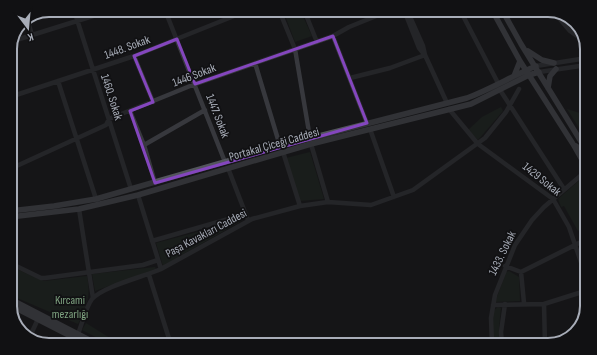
<svg xmlns="http://www.w3.org/2000/svg" width="597" height="355" viewBox="0 0 597 355" font-family="'Sofia Sans Condensed',sans-serif">
<style>
.green{fill:#1e261f}
.lines{fill:none;stroke-linecap:round;stroke-linejoin:round}
.minor{stroke:#37383d;stroke-width:4.5}
.major{stroke:#53555c;stroke-width:5.5}
.marked{fill:none;stroke:#8446be;stroke-width:3;stroke-linejoin:round}
.labels{text-anchor:middle;stroke-width:3.5;stroke-linejoin:round;paint-order:stroke}
.street-label{font-size:12px;fill:#a8adb8;stroke:#111113}
.park-label{font-size:12px;fill:#7fa381;stroke:#111113}
.rim{fill:none;stroke:#a8adb8;stroke-width:2}
</style>
<rect width="100%" height="100%" fill="#161618"/>
<path class="green" d="M283,10h17l12,26 -17,6z
M501,107l2,4 -25,29 -10,-10 14,-13z
M567,109l19,6 -1,22 -2,-3z
M310,152l14,47 -25,2 -13,-43z
M582,178l2,4v46l-6,3 -14,-25 -3,1 -3,-8z
M243,220l-80,46 -7,-23z
M10,266l34,15 43,-5c4,19 0,31 -9,48l-68,-29z
M155,267l1,2 -61,22 -3,-17z
M509,271l10,6 1,24 -25,1 11,-30z
M498,307l3,1 -2,19v18h-6l-1,-30 2,-5z
M86,323l35,22h-10l-29,-15z"/>
<g class="lines">
<path class="minor" d="M74,10l57,179
M165,10l60,152
M279,10l16,39 15,89
M304,10l13,32
M404,10l15,38 5,6
M407,10l16,36 2,9 22,48
M460,10l38,73
M553,11l17,20 14,10
M27,19l5,16
M333,36l34,87
M13,41l99,-31
M134,56l19,46
M255,63l25,83
M536,66l51,-8
M539,72l48,-7
M350,78l40,-10 35,-13
M58,81l38,118
M500,90l64,99
M10,97l124,-41 115,-46
M449,109l24,29 5,6 75,55 16,28 14,41
M130,111l14,34 11,38
M370,129l24,68
M311,144l17,58
M144,145l61,-35
M283,152l17,54
M228,168l20,52
M10,169l96,-44 3,-6 86,-35 138,-48 16,-9 42,-17
M138,195l23,74
M79,209l14,89
M152,241l94,-27
M10,263l31,15h4l98,-13 15,-5
M505,266l16,6 62,-31
M521,272l3,31
M149,275l22,70
M544,304l1,41
M493,305l51,-1 38,-12
M25,333l7,-1
M78,334c4,-10 8,-27 14,-35 12,-13 51,-22 69,-30l91,-50 48,-13 28,-4 43,3 42,-15 72,-52 21,-26 13,-23
M33,341l-1,-9 6,-13
M492,345l-1,-27 4,-23 20,-50 17,-25 12,-13 41,-35
M502,345l-1,-13 4,-28"/>
<path class="major" d="M492,10l28,51 53,83 12,21
M502,10l19,34 64,104
M528,51l14,9 12,3
M514,76l6,-15
M548,88l2,-12 6,-7
M576,146l9,6
M10,211l44,-5 42,-7 184,-53 187,-48c24,-9 45,-22 69,-32
M10,217l69,-8 59,-14 173,-51 160,-40 58,-29 10,-3
M10,299l89,46
M10,305l78,40"/>
</g>
<path d="M0 0H597V355H0ZM333,36l34,87 -212,60 -25,-72 23,-9 -19,-46 43,-17 18,45z" fill="#161618" fill-opacity=".55" fill-rule="evenodd"/>
<path class="marked" d="M333,36l34,87 -212,60 -25,-72 23,-9 -19,-46 43,-17 18,45z"/>
<g class="labels">
<g class="street-label">
<text transform="translate(127 47) rotate(-20)" y="4">1448. Sokak</text>
<text transform="translate(194 75) rotate(-21)" y="4">1446 Sokak</text>
<text transform="translate(112 97) rotate(72)" y="4">1460. Sokak</text>
<text transform="translate(218 116) rotate(69)" y="4">1447. Sokak</text>
<text transform="translate(274 144) rotate(-16)" y="4">Portakal Çiceği Caddesi</text>
<text transform="translate(542 179) rotate(39)" y="4">1429 Sokak</text>
<text transform="translate(206 233) rotate(-28)" y="4">Paşa Kavakları Caddesi</text>
<text transform="translate(502 253) rotate(-64)" y="4">1433. Sokak</text>
</g>
<g class="park-label">
<text x="70" y="304">Kırcami<tspan x="70" dy="14">mezarlığı</tspan></text>
</g>
</g>
<path d="M0 0H597V355H0ZM49 17H548A32 32 0 0 1 580 49V306A32 32 0 0 1 548 338H49A32 32 0 0 1 17 306V49A32 32 0 0 1 49 17Z" fill="#111113" fill-rule="evenodd"/>
<path class="rim" d="M49 17H548A32 32 0 0 1 580 49V306A32 32 0 0 1 548 338H49A32 32 0 0 1 17 306V49A32 32 0 0 1 49 17Z"/>
<g transform="translate(28 28) rotate(164)" stroke="#111113" stroke-width="3" paint-order="stroke">
<path d="M0-3L7 15L0 10L-7 15Z" fill="#a8adb8"/>
<text y="-6" font-size="11" font-weight="bold" text-anchor="middle" fill="#a8adb8">K</text>
</g>
</svg>
